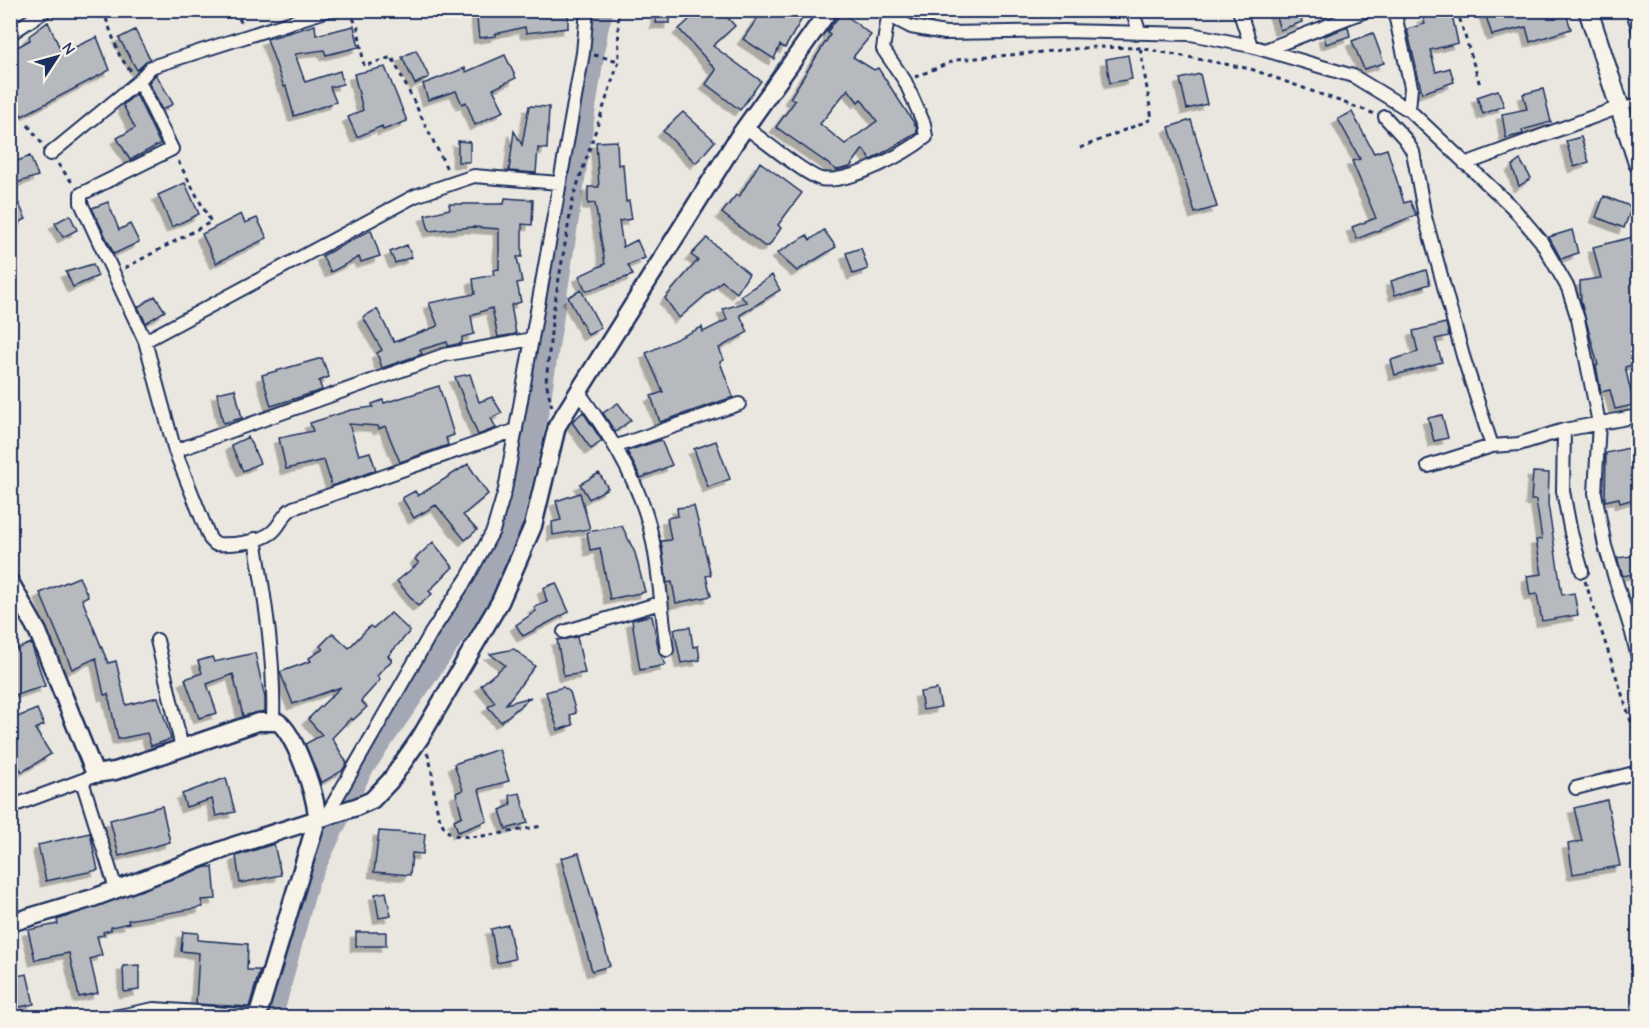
<svg xmlns="http://www.w3.org/2000/svg" width="1649" height="1028" viewBox="0 0 1649 1028" font-family="'Comic Neue',sans-serif">
<style>
.lines{fill:none;stroke-linecap:round;stroke-linejoin:round}
.river{stroke:#a3a8b4;stroke-width:27}
.building{fill:#b6babf;stroke:#1b2f5e;stroke-width:1.5;fill-rule:evenodd;filter:url(#shadow)}
.lane-casing{stroke:#1b2f5e;stroke-width:10}
.street-casing{stroke:#1b2f5e;stroke-width:16}
.secondary-casing{stroke:#1b2f5e;stroke-width:21}
.primary-casing{stroke:#1b2f5e;stroke-width:22}
.path{stroke:#1b2f5e;stroke-width:3;stroke-dasharray:4.5 4.5;stroke-linecap:butt}
.lane{stroke:#f7f3e8;stroke-width:6}
.street{stroke:#f7f3e8;stroke-width:12}
.secondary{stroke:#f7f3e8;stroke-width:16}
.primary{stroke:#f7f3e8;stroke-width:18}
</style>
<defs>
<filter id="shadow"><feDropShadow dx="-5.5" dy="5.5" stdDeviation="0" flood-color="#0004"/></filter>
</defs>
<rect width="100%" height="100%" fill="#eae7e0"/>
<filter id="ink" filterUnits="userSpaceOnUse"><feTurbulence type="fractalNoise" baseFrequency=".0167" numOctaves="2"/><feDisplacementMap in="SourceGraphic" scale="12" xChannelSelector="R" yChannelSelector="G"/><feConvolveMatrix kernelMatrix="1 2 1 2 8 2 1 2 1" color-interpolation-filters="sRGB"/></filter>
<g filter="url(#ink)">
<g class="lines">
<path class="river" d="M269,1018l36,-137 54,-112 139,-202 38,-159 59,-381 5,-17"/>
</g>
<path class="building" d="M476,10h22v3l10,-2 1,5 22,-2 -1,-4h38v18l-42,5 -1,-6 -30,7 1,2 -17,2z
M657,10h13v13h-14z
M700,10h21l14,16 -22,20 48,35 -21,29 -34,-26 10,-14 -37,-41z
M763,10h44l-22,38 -5,-3 -6,14 -31,-20z
M916,10h28l-12,12h-5z
M1274,10h25l3,12 -22,8z
M1451,10l7,33 -28,7 6,22 14,-4 4,14 -32,11 -15,-64 18,-5 -2,-7z
M1484,10h81l6,19 -41,13 -4,-15 -34,8z
M842,12l29,23 -18,22 21,13 4,-2 38,58 1,7 -46,27 -8,-11 -13,18 -13,3 -61,-43 19,-26 -5,-3 40,-63 -3,-3zM848,89l10,13 3,-3 16,22 -32,23 -25,-20z
M48,22l14,31 35,-16 13,33 -88,46 -12,-18v-47l20,-11 -1,-4z
M315,25l1,10 38,-9 5,21 -33,8 -2,-5 -29,4 10,28 35,-11 3,13 -13,3 6,15 -42,14 -8,-30 -2,1 -17,-48z
M1348,27l2,9 -24,8 -2,-8z
M135,30l15,29 -13,11 -18,-32z
M1373,33l11,30 -20,6 -12,-28z
M416,50l13,27 -14,7 -13,-27z
M505,55l11,23 -23,11 11,22 -29,14 -9,-23 -4,2 -6,-13 -28,9 -5,-16 42,-16 1,4z
M1128,55l4,24 -22,4 -4,-24z
M385,67l22,54 -24,9 -1,-4 -25,11 -9,-20 15,-7 -9,-36z
M156,74l17,30 -11,6 -13,-28z
M1200,74l7,30 -20,5 -7,-30z
M1543,89l8,33 -29,8 1,4 -17,4 -4,-24 25,-5 -4,-15z
M1498,90l6,16 -21,8 -6,-17z
M136,94l24,50 -30,16 -13,-22 18,-10 -12,-23z
M529,106l20,1 -2,42 -9,-1 -2,25 -27,-2 5,-40 8,14z
M683,112l32,29 -19,22 -33,-32z
M1352,112l22,41 13,-4 17,54 6,-2 6,14 -59,24 -5,-12 24,-9 -24,-57 8,-2 -22,-40z
M1191,120l26,87 -22,6 -26,-86z
M1581,137l8,25 -15,5 -8,-26z
M458,141l12,1v20h-12z
M617,141l1,24 5,-1 3,38 3,-1 3,18 -13,2 4,26 14,-7 8,18 -17,7 5,10 -47,16 -7,-15 26,-12 -10,-61 -7,1v-17h11l-3,-45z
M30,156l8,20 -28,9v-21z
M1520,160l11,18 -12,8 -7,-20z
M760,162l42,31 -24,32 3,3 -12,18h-5l-42,-33 14,-18 3,2z
M185,183l14,31 -27,13 -14,-32z
M10,185l16,34 -16,7z
M1604,196l28,11 -8,21 -28,-11z
M505,198l28,2 -1,25 -10,-1v33h-5l5,25 -5,1 4,19 -10,3 5,29 -18,3 -6,-29 -21,7 3,19 -12,3v6l-14,3 -1,-4 -27,8 2,4 -40,14 -5,-15 5,-3 -19,-33 14,-8 17,33 44,-16 -9,-23 46,-9 -2,-15 21,-4 -1,-5 6,-1v-40l-26,-2 -44,4 -4,-16 25,-6 -1,-5h55z
M108,202l11,28 11,-6 9,18 -25,12 -22,-46z
M241,214l4,9 12,-5 10,20 -51,25 -14,-29z
M70,215l7,15 -14,7 -8,-14z
M371,230l9,26 -19,6 -2,-5 -28,15 -9,-16z
M824,230l12,17 -39,24 -20,-18 30,-18 3,5z
M1572,230l6,23 -17,6 -12,-22z
M1633,237l5,22v104l-13,4 9,38 -19,4 -5,-19 -9,2 -5,-26 2,-1 -17,-63 -1,-21 21,-3 -8,-31z
M707,238l42,36 -12,19 -15,-12 -43,37 -14,-20 33,-38 -7,-5z
M407,245l5,12 -17,6 -5,-11z
M861,248l7,21 -15,5 -7,-21z
M93,264l5,12 -25,11 -7,-15z
M1426,270l4,14 -35,11 -4,-14z
M772,275l8,15 -40,25 8,17 -29,16 5,12 -4,2 13,35 -73,25 -9,-26 12,-4 -17,-39 56,-26 1,5 24,-12 -4,-11 24,-7 -7,-6z
M581,290l20,38 -13,7 -20,-38z
M155,296l10,15 -19,12 -8,-16z
M1446,323l3,13 -14,3 7,23 -47,13 -4,-15 27,-8 -5,-21z
M322,358l7,19 -10,4 3,9 -51,16 -9,-31z
M470,374l9,28 13,-5 10,16 -11,5 5,10 -18,7 -23,-58z
M439,386l15,49 -8,3 2,7 -48,17 -15,-36 -6,3 -1,-3 -29,-2 10,31 11,-3 6,18 -44,16 -8,-26 -38,9 -7,-31 34,-7 -3,-8 41,-13 22,-3 -1,-3 11,-4 1,3z
M235,389l7,29 -19,5 -6,-30z
M618,403l13,17 -16,12 -12,-19z
M583,412l19,29 -11,8 -19,-27z
M1442,415l6,23 -14,3 -6,-23z
M248,437l12,26 -17,8 -12,-26z
M661,440l11,25 -31,13 -14,-27z
M716,441l14,38 -22,8 -14,-38z
M1638,446v52l-18,5 -1,-5 -14,3 1,-48z
M468,464l20,30 -25,21 14,15 -12,10 -29,-35 -22,13 -12,-20 13,-7 3,5z
M1533,472l16,1 -1,31 14,91 12,-2 4,22 -36,6 -5,-27 -7,1 -3,-19 15,-2 -6,-34 6,-1 -6,-39h-5z
M599,473l9,15 -19,11 -9,-15z
M580,493l10,36 -37,6 -1,-13 9,-2 -5,-19z
M694,506l17,69 -5,1 5,20 -35,7 -4,-21 -5,1 -6,-42 10,-1 -4,-22 11,-2 -1,-8z
M622,526l13,27 10,39 -35,7 -10,-51 -10,2 -3,-18z
M433,542l20,25 -24,24 3,3 -14,12 -21,-25 22,-18 -4,-4z
M1638,555v18l-15,3 -6,-18z
M79,577l9,19 -6,3 26,64 8,-2 10,44 32,-8 13,42 -20,7 -4,-13 -29,6 -10,-45 -4,1 -8,-37 -24,11 -32,-76z
M556,583l13,29 -46,24 -7,-11 20,-14 -2,-4 13,-5 -4,-14z
M391,613l19,18 -22,25 4,4 -15,16 3,4 -19,21 6,6 -14,13 -2,-2 -19,20 15,25 -5,8 -21,12 -16,-39 17,-9 -14,-16 33,-32 -48,17 -13,-32 31,-11 -2,-3 14,-9 -3,-3 13,-13 16,15 21,-22 3,2z
M648,616h4l7,36 7,13 -26,5 -8,-50z
M690,627l3,20 5,-1 2,14 -19,3 -7,-34z
M577,637l8,36 -21,3 -7,-36z
M31,643l14,43 -32,10 -3,-9v-35z
M514,649l21,17 -29,38 25,-7 -30,25 -13,-15 7,-5 -14,-17 24,-20 -15,-11z
M255,653l10,45v13l-22,5 -10,-42 -26,10 10,29 -18,5 -14,-39 17,-6 -4,-12 14,-4 2,5z
M563,687l7,5 6,21 -6,2 3,10 -15,5 -12,-38z
M937,689l4,18 -18,3 -3,-18z
M37,709l7,16 -9,4 16,25 -29,18 -12,-18v-34z
M499,749l10,32 -30,8 8,32 -29,11 -4,-12 8,-4 -6,-23 7,-3 -9,-26z
M226,778l9,34 -19,4 -4,-17 -26,8 -4,-13z
M520,793l8,30 -22,6 -6,-19 11,-5 -1,-10z
M1607,800l13,66 -47,8 -5,-30 14,-3 -8,-33z
M162,806l8,36 -51,14 -9,-36z
M379,831l46,3 -2,20 -11,-1 -2,22 -36,-3z
M90,833l8,37 -52,11 -8,-36z
M274,844l7,31 -41,8 -4,-27z
M579,853l31,113 -18,5 -31,-113z
M206,867h7l3,32 -15,1 2,7 -75,13 1,3 -18,4v3l-8,2 1,3 -7,1 5,19 -12,4 8,34 -19,4 -10,-44 -34,7 -7,-30 30,-6 -1,-4z
M386,892l5,24 -12,2 -4,-24z
M508,925l7,34 -18,4 -6,-34z
M183,932l15,1v7l50,4 -1,26h13l-11,37 -53,-3 3,-51 -18,-2z
M356,932h30v14h-30z
M139,965v25l-15,2 -1,-26z
M27,974l7,30 -19,4 -5,-31z"/>
<g class="lines">
<g class="lane-casing">
<path id="lane" d="M1629,10l9,27
M1622,107l16,-6"/>
</g>
<g class="street-casing">
<path id="street" d="M878,10l33,17 34,6 119,-2 127,3 60,12 102,30 56,34 104,98 28,33 27,47 10,31 21,104 -4,70 10,53 27,87
M1132,10l7,21
M1239,10l12,36
M1394,10l17,77 -2,23
M10,34l36,-24
M1265,50l103,-40
M139,81l33,68 -91,45v9l64,138 30,110 35,88 5,5c17,1 42,-1 56,-11 10,-7 11,-19 22,-25l223,-78
M1385,117l20,22 8,13 12,65 38,139 29,90
M745,127c16,11 62,49 76,52 28,5 84,-25 105,-42l-2,-13 -19,-43 -22,-32 5,-32
M50,154l89,-73 12,-14 178,-57
M1465,164l155,-57
M145,341l270,-145 59,-20 85,7
M578,391c29,41 56,81 70,130 11,38 13,89 19,129
M1564,430l-1,61 8,42 11,38
M617,446l122,-42
M175,451l269,-96 88,-16
M1428,466l64,-20 27,-2 45,-14 74,-14
M255,539c10,61 20,120 18,181
M564,632l96,-29
M1637,632l-5,1 6,25
M157,640l25,108
M82,781l34,108
M1576,788l62,-16
M10,807l78,-29
M325,818l106,-185 37,-56 25,-46 12,-41 78,-437 4,-43
M109,1018l45,-9 103,7"/>
</g>
<g class="secondary-casing">
<path id="secondary" d="M10,582l28,50 57,142 20,-3 143,-49h20c17,11 40,78 39,98l-60,198
M10,923l83,-25 140,-52 123,-39 16,-7 18,-19 30,-43 80,-136 33,-76 24,-100 180,-287 92,-129"/>
</g>
<g class="primary-casing">
<path id="primary" d="M1588,10l50,153"/>
</g>
<path class="path" d="M103,10l17,47 11,14
M236,10l6,15
M349,10l9,18 6,38 28,-9 56,114
M1054,10l5,10
M1457,10l23,75
M594,55l25,6
M915,77l41,-17 139,-13 45,1 111,21 124,45
M28,125l15,20
M1080,148l72,-29 -12,-72
M58,164l16,21
M125,268l86,-46 -33,-61
M552,407l-6,-25 7,-69 20,-115 46,-137 -1,-51
M1585,581l53,162
M427,753c7,17 5,33 9,51 2,9 5,23 14,29 16,10 72,-4 92,-7"/>
<use href="#lane" class="lane"/>
<use href="#street" class="street"/>
<use href="#secondary" class="secondary"/>
<use href="#primary" class="primary"/>
</g>
</g>
<rect width="1649" height="1028" fill="none" stroke="#f7f3e8" stroke-width="36"/>
<rect x="18" y="18" width="1613" height="992" fill="none" stroke="#1b2f5e" stroke-width="2" filter="url(#ink)"/>
<g transform="translate(57 57) rotate(54)" stroke="#f7f3e8" stroke-width="4.5" paint-order="stroke">
<path d="M0-4.5L10 22L0 15L-10 22Z" fill="#1b2f5e"/>
<text y="-9" font-size="16" font-weight="bold" text-anchor="middle" fill="#1b2f5e">N</text>
</g>
</svg>
